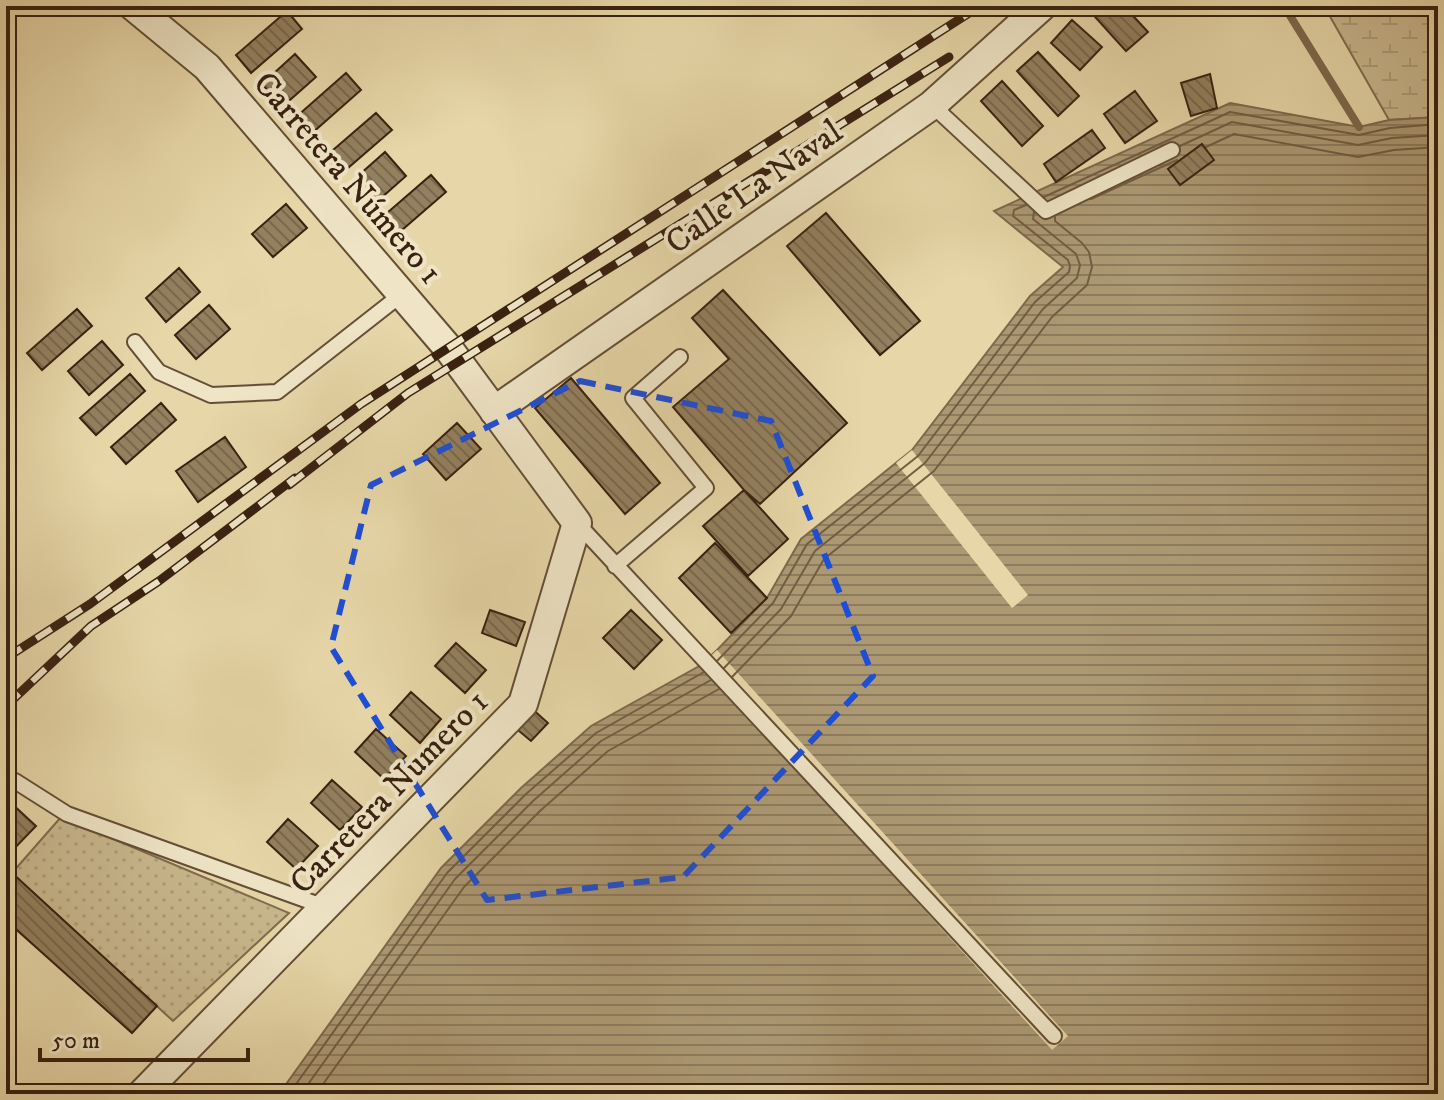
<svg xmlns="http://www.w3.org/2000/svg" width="1444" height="1100" viewBox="0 0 1444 1100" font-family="'IM FELL DW Pica',serif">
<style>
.grass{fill:url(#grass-dots);stroke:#816c4f;stroke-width:2}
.wetland{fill:url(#wetland-marsh);stroke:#816c4f;stroke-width:2}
.water{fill:url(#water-rules);stroke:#7e694c;stroke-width:2}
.pier{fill:#e7d7a8}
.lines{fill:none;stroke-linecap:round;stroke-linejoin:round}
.shore{stroke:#725d42;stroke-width:2}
.stream{stroke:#7e694c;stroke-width:8}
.building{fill:url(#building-back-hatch);stroke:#392110;stroke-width:2}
.lane-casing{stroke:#644e36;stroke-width:18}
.street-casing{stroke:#644e36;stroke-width:32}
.lane{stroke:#efe5c6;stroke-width:14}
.street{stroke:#efe5c6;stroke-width:28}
.rail-casing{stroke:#392110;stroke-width:9}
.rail{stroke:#efe5c6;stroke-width:6;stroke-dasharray:18;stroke-linecap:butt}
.marked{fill:none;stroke:#1d4ed8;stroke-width:6;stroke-dasharray:16 10;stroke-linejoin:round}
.labels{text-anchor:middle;stroke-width:8;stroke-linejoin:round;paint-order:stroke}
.street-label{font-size:34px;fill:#392110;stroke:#efe5c6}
</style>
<defs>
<pattern id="grass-dots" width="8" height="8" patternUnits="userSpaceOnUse" patternTransform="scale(2)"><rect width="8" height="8" fill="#c9b88e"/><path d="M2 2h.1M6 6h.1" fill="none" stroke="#ad9e79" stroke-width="1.8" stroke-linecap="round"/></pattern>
<pattern id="wetland-marsh" width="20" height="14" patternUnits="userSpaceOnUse" patternTransform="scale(2)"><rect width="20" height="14" fill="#c9b88e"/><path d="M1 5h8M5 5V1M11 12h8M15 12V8" fill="none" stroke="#ad9e79"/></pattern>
<pattern id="water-rules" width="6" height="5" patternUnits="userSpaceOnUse" patternTransform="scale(2)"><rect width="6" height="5" fill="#ac9974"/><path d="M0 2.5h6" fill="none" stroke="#8d7c5e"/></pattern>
<pattern id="building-back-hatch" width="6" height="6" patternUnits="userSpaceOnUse" patternTransform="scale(2)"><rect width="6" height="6" fill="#93805f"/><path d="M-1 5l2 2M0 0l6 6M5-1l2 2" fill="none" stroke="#79684d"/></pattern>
</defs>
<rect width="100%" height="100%" fill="#e7d7a8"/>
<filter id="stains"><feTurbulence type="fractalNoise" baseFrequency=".0025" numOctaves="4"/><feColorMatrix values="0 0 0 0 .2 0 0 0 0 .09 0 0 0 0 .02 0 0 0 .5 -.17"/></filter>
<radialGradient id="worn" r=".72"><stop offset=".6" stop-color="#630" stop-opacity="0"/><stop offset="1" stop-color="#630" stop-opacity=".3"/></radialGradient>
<path class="grass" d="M61,817l228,96 -116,108 -161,-148z"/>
<path class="wetland" d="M1324,6h114v111l-49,3z"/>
<path class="water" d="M1230,103l129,24 30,-7 49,-3v977h-1159l162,-226 80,-80 70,-62 110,-61 16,-15 50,-52 34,-59 111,-89 118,-154 33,-29 -69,-56z"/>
<path class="pier" d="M912,450l116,145 -16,13 -116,-145z
M717,650l351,386 -16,14 -351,-385z"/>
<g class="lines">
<path class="shore" d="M1180,146l52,-24 126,23 34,-7 46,-3
M1206,147l28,-13 124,23 36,-7 44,-3
M1044,197l186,-85 129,23 31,-7 48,-4
M1091,199l86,-39
M717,661l56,-58 34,-59 111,-88 117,-154 34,-30 1,-6 -2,-6 -55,-44 1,-6 12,-5
M724,668l57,-59 34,-58 110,-88 118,-154 34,-31 3,-13 -4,-11 -43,-35 1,-7
M732,677l59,-61 33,-57 110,-88 118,-154 35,-32 5,-18 -3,-15 -7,-9 -27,-22v-4
M289,1094l158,-221 79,-79 70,-61 108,-61
M301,1094l154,-215 78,-78 68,-60 110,-61
M316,1094l148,-207 77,-77 67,-59 111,-62"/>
<path class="stream" d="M1284,6l75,121"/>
</g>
<path class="building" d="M1124,6l24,26 -22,19 -40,-44z
M287,11l15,18 -51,44 -15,-18z
M1072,20l30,27 -22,23 -29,-27z
M1038,52l41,44 -21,20 -41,-45z
M295,54l21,23 -34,30 -20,-23z
M346,73l15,17 -50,44 -15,-17z
M1210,74l7,34 -26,8 -10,-33z
M1002,81l41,45 -21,20 -41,-45z
M1135,91l22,30 -32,22 -21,-29z
M376,113l16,17 -51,44 -15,-18z
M1092,130l13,18 -49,34 -12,-18z
M1202,144l12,16 -34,25 -12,-16z
M385,152l21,24 -34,30 -21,-24z
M431,175l15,17 -51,44 -15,-17z
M286,204l21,24 -34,29 -21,-23z
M826,213l94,108 -40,34 -93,-109z
M179,268l21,24 -34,30 -20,-24z
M723,290l124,133 -87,81 -16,-14 -71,-83 56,-48 -37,-41z
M209,305l21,24 -34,30 -21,-24z
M77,309l15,17 -50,44 -15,-17z
M102,341l21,24 -34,30 -21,-24z
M130,374l15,17 -49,44 -16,-17z
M571,378l89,105 -35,31 -90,-106z
M161,403l15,17 -50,44 -15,-17z
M457,423l24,26 -35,31 -23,-26z
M225,437l21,30 -48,35 -22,-31z
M744,490l44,49 -40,37 -45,-50z
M715,543l52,55 -36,35 -52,-55z
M490,610l35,12 -9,24 -34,-13z
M631,610l31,30 -28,29 -31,-31z
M456,643l30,27 -21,23 -30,-27z
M411,692l30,27 -21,24 -30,-28z
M530,707l18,16 -17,18 -18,-15z
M376,729l30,27 -22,23 -29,-27z
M332,780l30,27 -22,23 -29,-27z
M10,802l26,24 -30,31v-51z
M288,819l30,27 -22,23 -29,-27z
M12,873l145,133 -25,27 -122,-109 -4,4v-48z"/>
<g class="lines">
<g class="lane-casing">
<path id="lane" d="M932,105l114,106 126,-61
M135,342l24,30 52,23 66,-3 125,-98
M577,523l477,513
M615,566l91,-78 -73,-90 47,-41
M6,791l9,-10 52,33 258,93"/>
</g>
<g class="street-casing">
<path id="street" d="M133,6l74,61 241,281 129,175 -54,181 -381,390
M494,411l438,-306 110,-99"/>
</g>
<use href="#lane" class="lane"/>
<use href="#street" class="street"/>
<g class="rail-casing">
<path id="rail" d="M289,485l119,-92 541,-336
M6,658l84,-54 271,-200 619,-398
M6,706l85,-80 68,-45 136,-103"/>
</g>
<use href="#rail" class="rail"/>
</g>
<path class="marked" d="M580,381l191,40 102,255 -190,201 -196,23 -156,-253 40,-162z"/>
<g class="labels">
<g class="street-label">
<text transform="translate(349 177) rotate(49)" y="12">Carretera Número 1</text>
<text transform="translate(753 186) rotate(-35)" y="12">Calle La Naval</text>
<text transform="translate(388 791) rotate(-46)" y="12">Carretera Numero 1</text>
</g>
</g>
<rect width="1444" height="1100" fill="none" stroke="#e7d7a8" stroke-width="32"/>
<rect x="8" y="8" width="1428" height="1084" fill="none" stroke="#392110" stroke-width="4"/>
<rect x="16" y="16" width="1412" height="1068" fill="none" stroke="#392110" stroke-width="2"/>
<path d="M40 1048v12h208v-12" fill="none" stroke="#392110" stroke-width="4"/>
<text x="52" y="1048" font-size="24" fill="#392110" stroke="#efe5c6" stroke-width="6" paint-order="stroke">50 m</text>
<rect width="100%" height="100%" filter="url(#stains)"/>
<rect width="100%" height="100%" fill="url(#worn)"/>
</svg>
